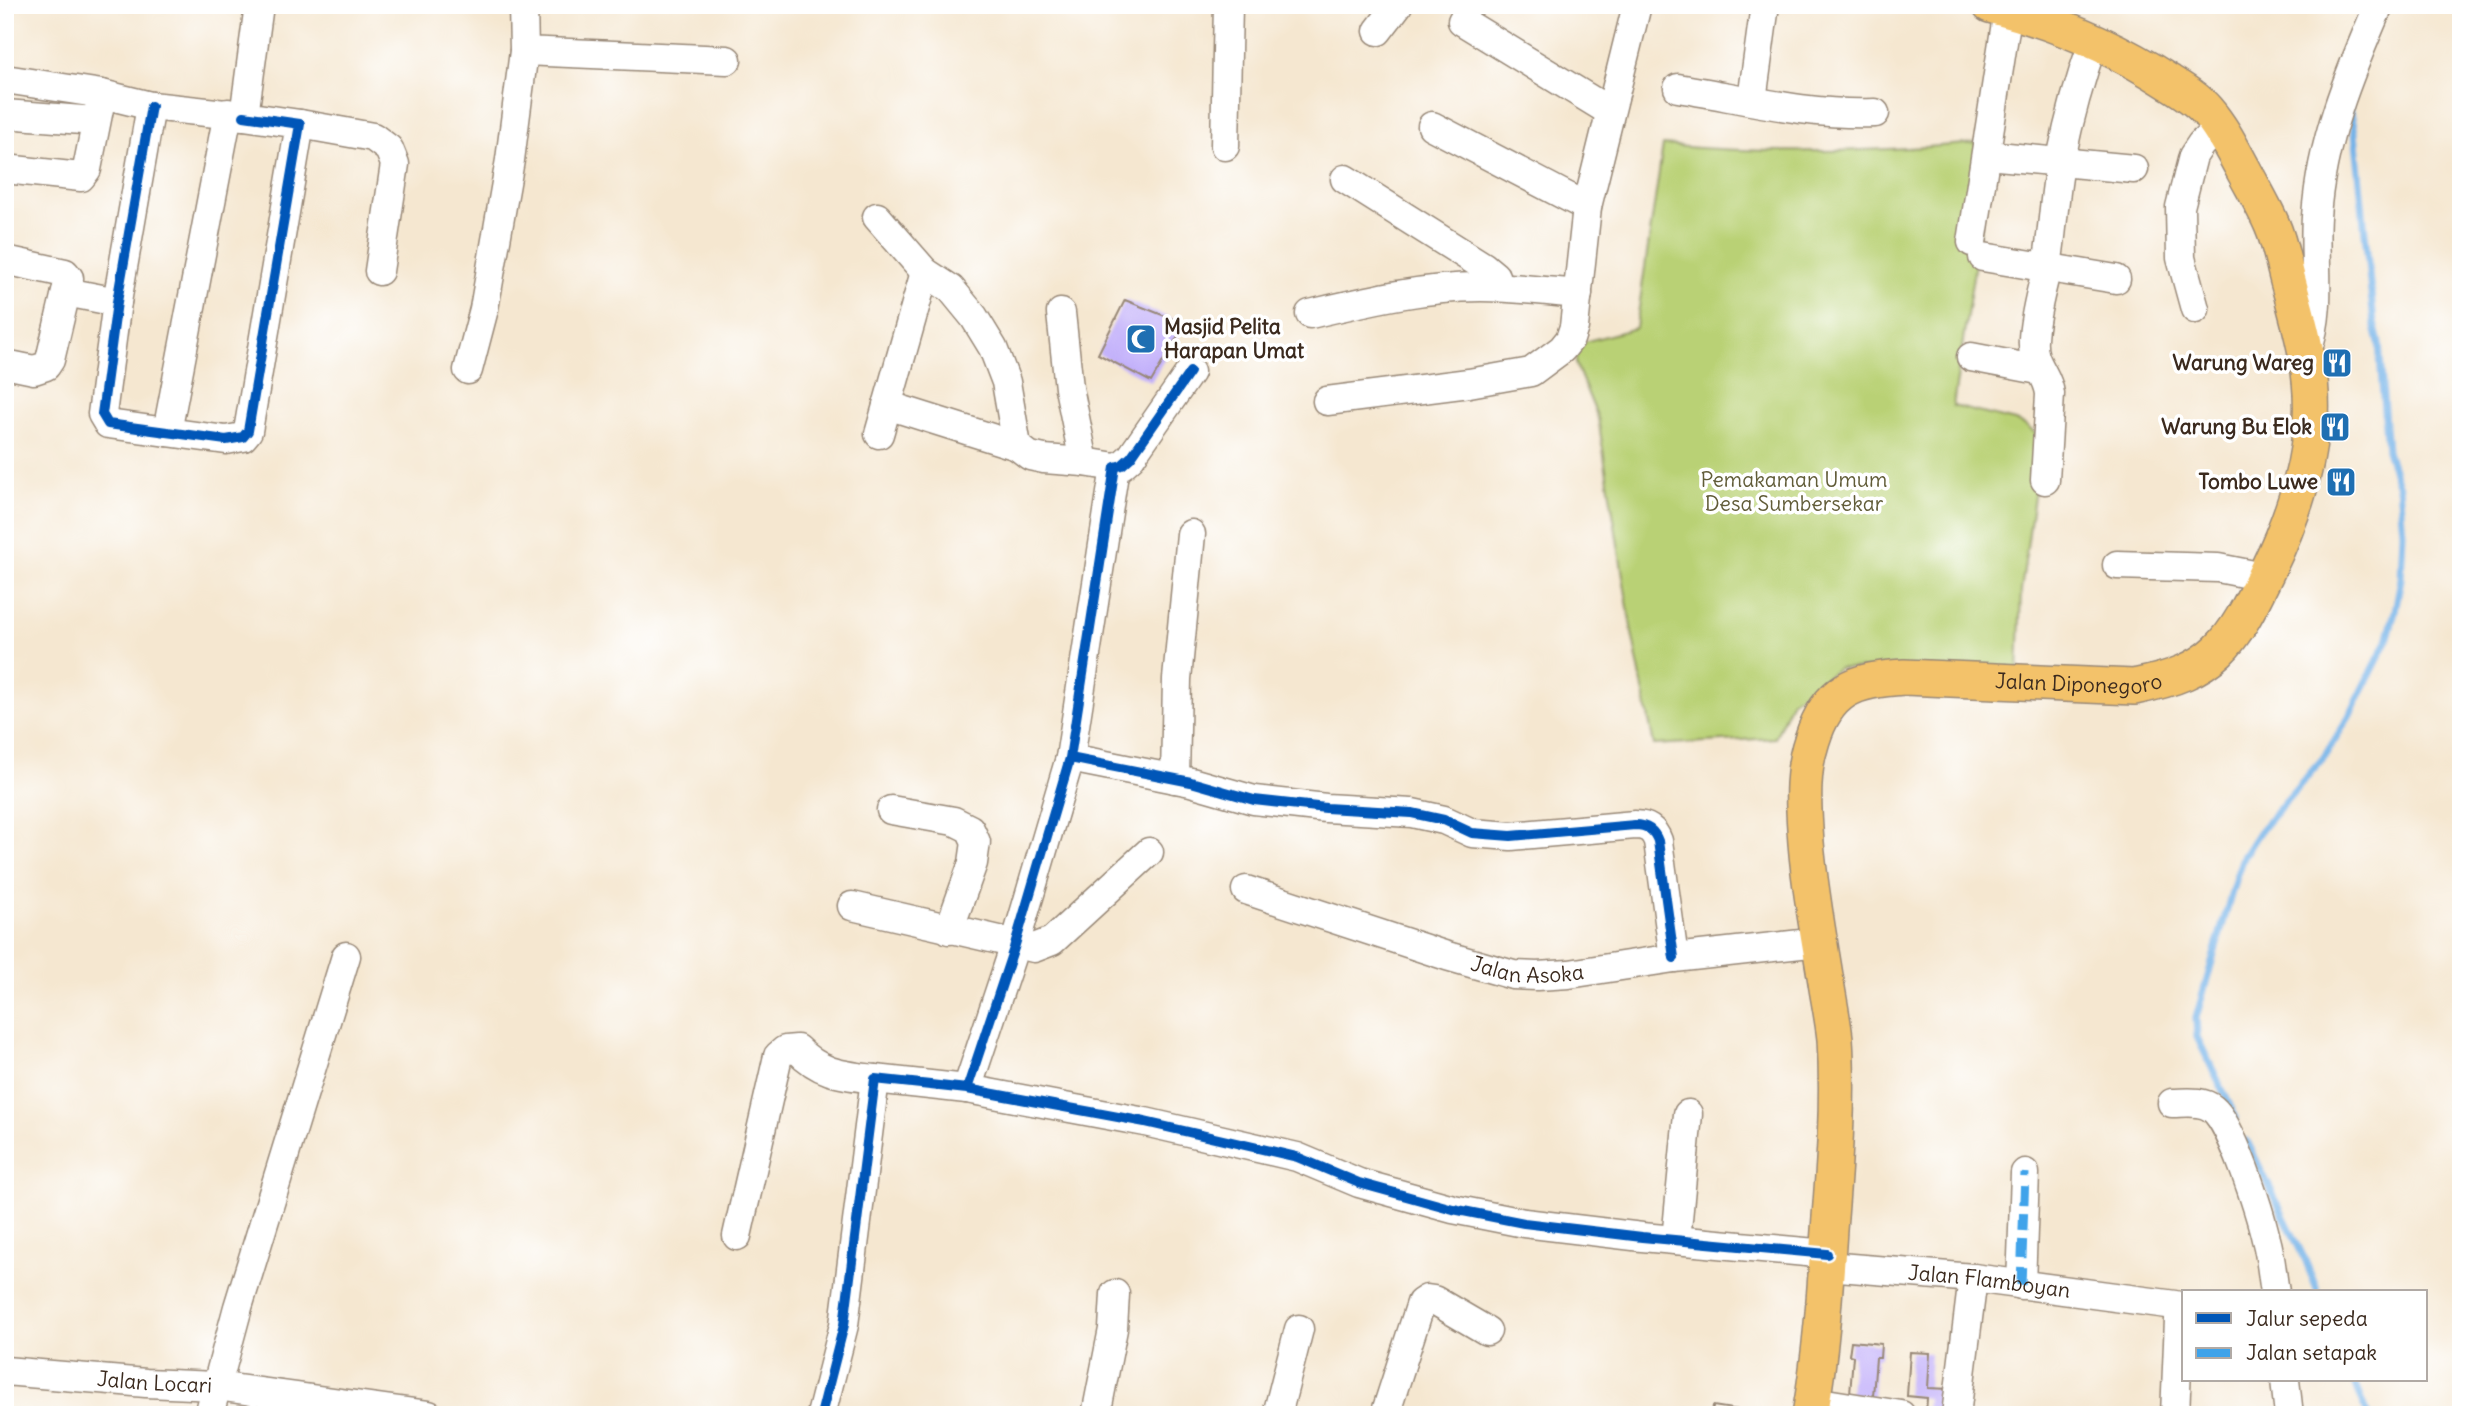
<svg xmlns="http://www.w3.org/2000/svg" width="2466" height="1420" font-family="Delius,sans-serif">
<style>
.green{fill:#b9d175;stroke:#7a7e4a;stroke-width:2}
.lines{fill:none;stroke-linecap:round;stroke-linejoin:round}
.stream{stroke:#75b3e8;stroke-width:7}
.building{fill:#c2b0fa}
.minor-casing{stroke:#988877;stroke-width:31}
.major-casing{stroke:#988877;stroke-width:38}
.minor{stroke:#fff;stroke-width:28}
.major{stroke:#f3c26a;stroke-width:35}
.quiet{stroke:#3fa3ea;stroke-width:9;stroke-dasharray:18 9;stroke-linecap:butt}
.cycleway-casing{stroke:#fff;stroke-width:15}
.cycleway{stroke:#0057b8;stroke-width:10}
.labels{text-anchor:middle;stroke-width:7;stroke-linejoin:round;paint-order:stroke}
.poi-label{font-size:21px;font-weight:bold;fill:#3b2a1e;stroke:#fff;text-anchor:end}
.park-label{font-size:21px;fill:#615c38;stroke:#fff}
.street-label{font-size:21px;fill:#3b2a1e;stroke:#fff}
</style>
<rect width="100%" height="100%" fill="#fff"/>
<filter id="ink" filterUnits="userSpaceOnUse"><feTurbulence type="fractalNoise" baseFrequency=".0143" numOctaves="2"/><feDisplacementMap in="SourceGraphic" scale="14" xChannelSelector="R" yChannelSelector="G"/><feConvolveMatrix kernelMatrix="1 2 1 2 8 2 1 2 1" color-interpolation-filters="sRGB"/></filter>
<filter id="wash" filterUnits="userSpaceOnUse"><feTurbulence type="fractalNoise" baseFrequency=".00686" numOctaves="4" result="noise"/><feDisplacementMap in="SourceGraphic" scale="28" xChannelSelector="R" yChannelSelector="G"/><feGaussianBlur stdDeviation="1.57" result="paint"/><feColorMatrix in="noise" values="0 0 0 0 0 0 0 0 0 0 0 0 0 0 0 0 0 1.4 0 .05"/><feComposite in="paint" operator="in"/></filter>
<g filter="url(#wash)">
<rect width="100%" height="100%" fill="#f5e7d0"/>
<!-- green -->
<path class="green" d="M2001,94L1953,406L2015,421L2025,425L2036,434L2035,489L2021,591L2018,672L1839,668L1792,700L1775,738L1654,745L1632,633L1598,418L1576,365V344L1636,328L1663,145C1767,155 1874,152 1979,143Z"/>
<g class="lines">
<!-- stream -->
<path class="stream" d="M2236,1118L2197,1037L2196,1018L2237,874L2243,857L2259,832L2324,757L2349,717L2387,641L2395,611L2401,579L2403,532L2399,487L2387,451L2379,343L2374,323L2355,132L2350,108
M2247,1141L2305,1260L2318,1292
M2354,1380L2368,1415"/>
</g>
<g id="blocks">
<!-- building -->
<path class="building" d="M1125,300L1185,324L1151,382L1098,354Z
M1851,1341L1881,1344L1880,1358H1876L1873,1396L1850,1394L1853,1356L1849,1355Z
M1910,1352L1930,1353L1928,1388L1949,1389L1947,1415L1926,1414L1927,1398L1907,1396Z
M1713,1406L1758,1413V1415H1711Z"/>
</g>
</g>
<g filter="url(#ink)">
<use href="#blocks" fill-opacity="0" stroke="#988877" stroke-width="2"/>
<g class="lines">
<!-- minor casing -->
<g class="minor-casing">
<g id="minor">
<path d="M523,5L524,51L727,60"/>
<path d="M1462,21L1609,111"/>
<path d="M1378,31L1398,5"/>
<path d="M5,79L102,94"/>
<path d="M1678,88C1741,98 1811,116 1875,113"/>
<path d="M1752,100L1765,5"/>
<path d="M151,106L117,302L102,414L108,424L226,440L243,437L248,431L300,124L244,116"/>
<path d="M5,114L95,121"/>
<path d="M300,124L373,137L389,149L395,164L379,271"/>
<path d="M1432,126L1587,207"/>
<path d="M1225,146L1228,5"/>
<path d="M1998,156L2134,169"/>
<path d="M5,169L81,177L87,169L102,94L151,106L244,116L259,5"/>
<path d="M1345,179L1483,266L1495,276L1498,287"/>
<path d="M877,217L925,272L951,289L974,317L993,348L1006,382L1017,446"/>
<path d="M1972,242L2008,10"/>
<path d="M1983,257L2116,279"/>
<path d="M5,260L65,273L69,278L66,292L117,302"/>
<path d="M2195,309L2181,258L2180,207L2193,156L2201,144L2219,127"/>
<path d="M1061,313L1069,388L1084,462"/>
<path d="M1310,314C1366,301 1423,287 1481,287C1513,287 1546,291 1578,294"/>
<path d="M2307,351C2323,307 2313,262 2316,217C2321,141 2349,74 2379,5"/>
<path d="M1971,357L2039,370"/>
<path d="M5,364L34,370L46,366L50,360L66,292"/>
<path d="M468,370L484,309L510,160L524,51"/>
<path d="M1327,401L1469,383L1531,372L1562,349L1570,339L1574,327L1587,207L1637,5"/>
<path d="M887,405L1017,446L1030,456L1044,459L1084,462L1115,467"/>
<path d="M167,432L228,113"/>
<path d="M879,434L925,272"/>
<path d="M2045,480L2050,394C2048,373 2031,365 2033,339C2034,315 2042,290 2047,266C2053,230 2054,194 2061,159C2069,119 2080,79 2094,40"/>
<path d="M2117,565L2218,568L2264,577"/>
<path d="M1070,758L1191,782L1254,800L1326,808L1412,813L1444,820L1472,833L1511,836L1635,825C1647,825 1654,830 1658,841L1674,958"/>
<path d="M1175,779L1177,679L1191,534"/>
<path d="M891,810L954,821L970,829L976,842L973,863L949,930"/>
<path id="s1" d="M1246,890L1447,956L1513,975L1537,976L1569,974L1674,958L1819,942"/>
<path d="M852,906L1034,948L1052,941L1149,852"/>
<path d="M967,1089L1014,948L1070,758L1115,467L1122,465L1131,457L1190,372"/>
<path d="M2172,1103C2186,1103 2202,1100 2213,1109C2232,1124 2260,1213 2266,1239C2271,1256 2272,1275 2275,1292"/>
<path d="M737,1236L778,1056L785,1050L797,1049C821,1074 842,1075 875,1079"/>
<path d="M1676,1240L1688,1114"/>
<path id="s2" d="M1827,1266L1973,1278L2175,1305L2179,1310V1319L2175,1415"/>
<path d="M2021,1285L2025,1173"/>
<path id="s3" d="M5,1371L146,1383L216,1386L429,1415"/>
<path d="M2285,1380L2289,1415"/>
<path d="M1813,1401L1901,1415"/>
<path d="M209,1415L238,1307L346,956"/>
<path d="M821,1415L844,1325L875,1079L967,1089L1145,1122L1297,1157L1359,1183L1453,1209L1524,1223L1642,1237L1827,1254"/>
<path d="M1096,1415L1113,1329L1115,1294"/>
<path d="M1277,1415L1299,1329"/>
<path d="M1385,1415L1421,1303L1427,1299L1434,1300L1487,1331"/>
<path d="M1956,1415L1973,1278"/>
</g>
</g>
<!-- major casing -->
<g class="major-casing">
<g id="major">
<path id="s4" d="M1810,1415C1821,1354 1825,1291 1829,1230C1834,1167 1839,1103 1835,1039C1833,1020 1829,1001 1826,982C1818,931 1808,880 1805,829C1803,799 1802,769 1812,740C1828,689 1854,680 1904,677L2134,687C2216,671 2232,644 2266,573C2287,530 2306,480 2310,432C2316,379 2302,332 2288,281C2283,263 2280,243 2272,225C2264,206 2253,188 2243,169C2232,149 2222,128 2207,111C2197,99 2182,90 2169,82C2115,47 2053,21 1990,5"/>
</g>
</g>
<!-- minor -->
<use href="#minor" class="minor"/>
<!-- major -->
<use href="#major" class="major"/>
<!-- quiet -->
<path class="quiet" d="M2021,1285L2025,1173"/>
<!-- cycleway casing -->
<g class="cycleway-casing">
<path id="cycleway" d="M151,106L117,302L102,414L108,424L226,440L243,437L248,431L300,124L244,116
M1070,758L1191,782L1254,800L1326,808L1412,813L1444,820L1472,833L1511,836L1635,825C1647,825 1654,830 1658,841L1674,958
M967,1089L1014,948L1070,758L1115,467L1122,465L1131,457L1190,372
M821,1415L844,1325L875,1079L967,1089L1145,1122L1297,1157L1359,1183L1453,1209L1524,1223L1642,1237L1827,1254"/>
</g>
<!-- cycleway -->
<use href="#cycleway" class="cycleway"/>
</g>
</g>
<!-- icons -->
<defs>
<g id="mosque-square" transform="scale(1.575)"><rect x="-9" y="-9" width="18" height="18" rx="4" fill="#1f6fb2" stroke="#fff"/><path d="M3.5-4.9A6 6 0 1 0 3.5 4.9A5 5 0 1 1 3.5-4.9Z" fill="#fff"/></g>
<g id="restaurant-square" transform="scale(1.575)"><rect x="-9" y="-9" width="18" height="18" rx="4" fill="#1f6fb2" stroke="#fff"/><path d="M-5-6h1v4h1v-4h1v4h1v-4h1v5L-1.5 .5V6h-2V.5L-5-1ZM5-6V6H3V1.5H1.5Q1.5-4 5-6Z" fill="#fff"/></g>
</defs>
<g fill-rule="evenodd">
<use href="#mosque-square" x="1141" y="339"/>
<use href="#restaurant-square" x="2337" y="363"/>
<use href="#restaurant-square" x="2335" y="427"/>
<use href="#restaurant-square" x="2341" y="482"/>
</g>
<g class="labels">
<!-- poi labels -->
<g class="poi-label">
<text x="1164" y="334" text-anchor="start">Masjid Pelita<tspan x="1164" dy="24">Harapan Umat</tspan></text>
<text x="2314" y="370">Warung Wareg</text>
<text x="2312" y="434">Warung Bu Elok</text>
<text x="2318" y="489">Tombo Luwe</text>
</g>
<!-- park labels -->
<g class="park-label">
<text x="1794" y="487">Pemakaman Umum<tspan x="1794" dy="24">Desa Sumbersekar</tspan></text>
</g>
<!-- street labels -->
<g class="street-label">
<text dy="7" stroke="none"><textPath href="#s4" startOffset="976">Jalan Diponegoro</textPath></text>
<text dy="7" stroke="none"><textPath href="#s1" startOffset="294">Jalan Asoka</textPath></text>
<text dy="7" stroke="none"><textPath href="#s2" startOffset="163">Jalan Flamboyan</textPath></text>
<text dy="7" stroke="none"><textPath href="#s3" startOffset="150">Jalan Locari</textPath></text>
</g>
</g>
<!-- margin -->
<rect width="2466" height="1420" fill="none" stroke="#fff" stroke-width="28"/>
<!-- legend -->
<rect x="2182" y="1290" width="245" height="91" fill="#ffffff" stroke="#b1aaa5" stroke-width="2"/>
<rect x="2196" y="1313" width="35" height="10" fill="#0057b8" stroke="#b1aaa5" stroke-width="2"/>
<text x="2246" y="1326" font-size="21" fill="#3b2a1e">Jalur sepeda</text>
<rect x="2196" y="1348" width="35" height="10" fill="#3fa3ea" stroke="#b1aaa5" stroke-width="2"/>
<text x="2246" y="1360" font-size="21" fill="#3b2a1e">Jalan setapak</text>
</svg>
